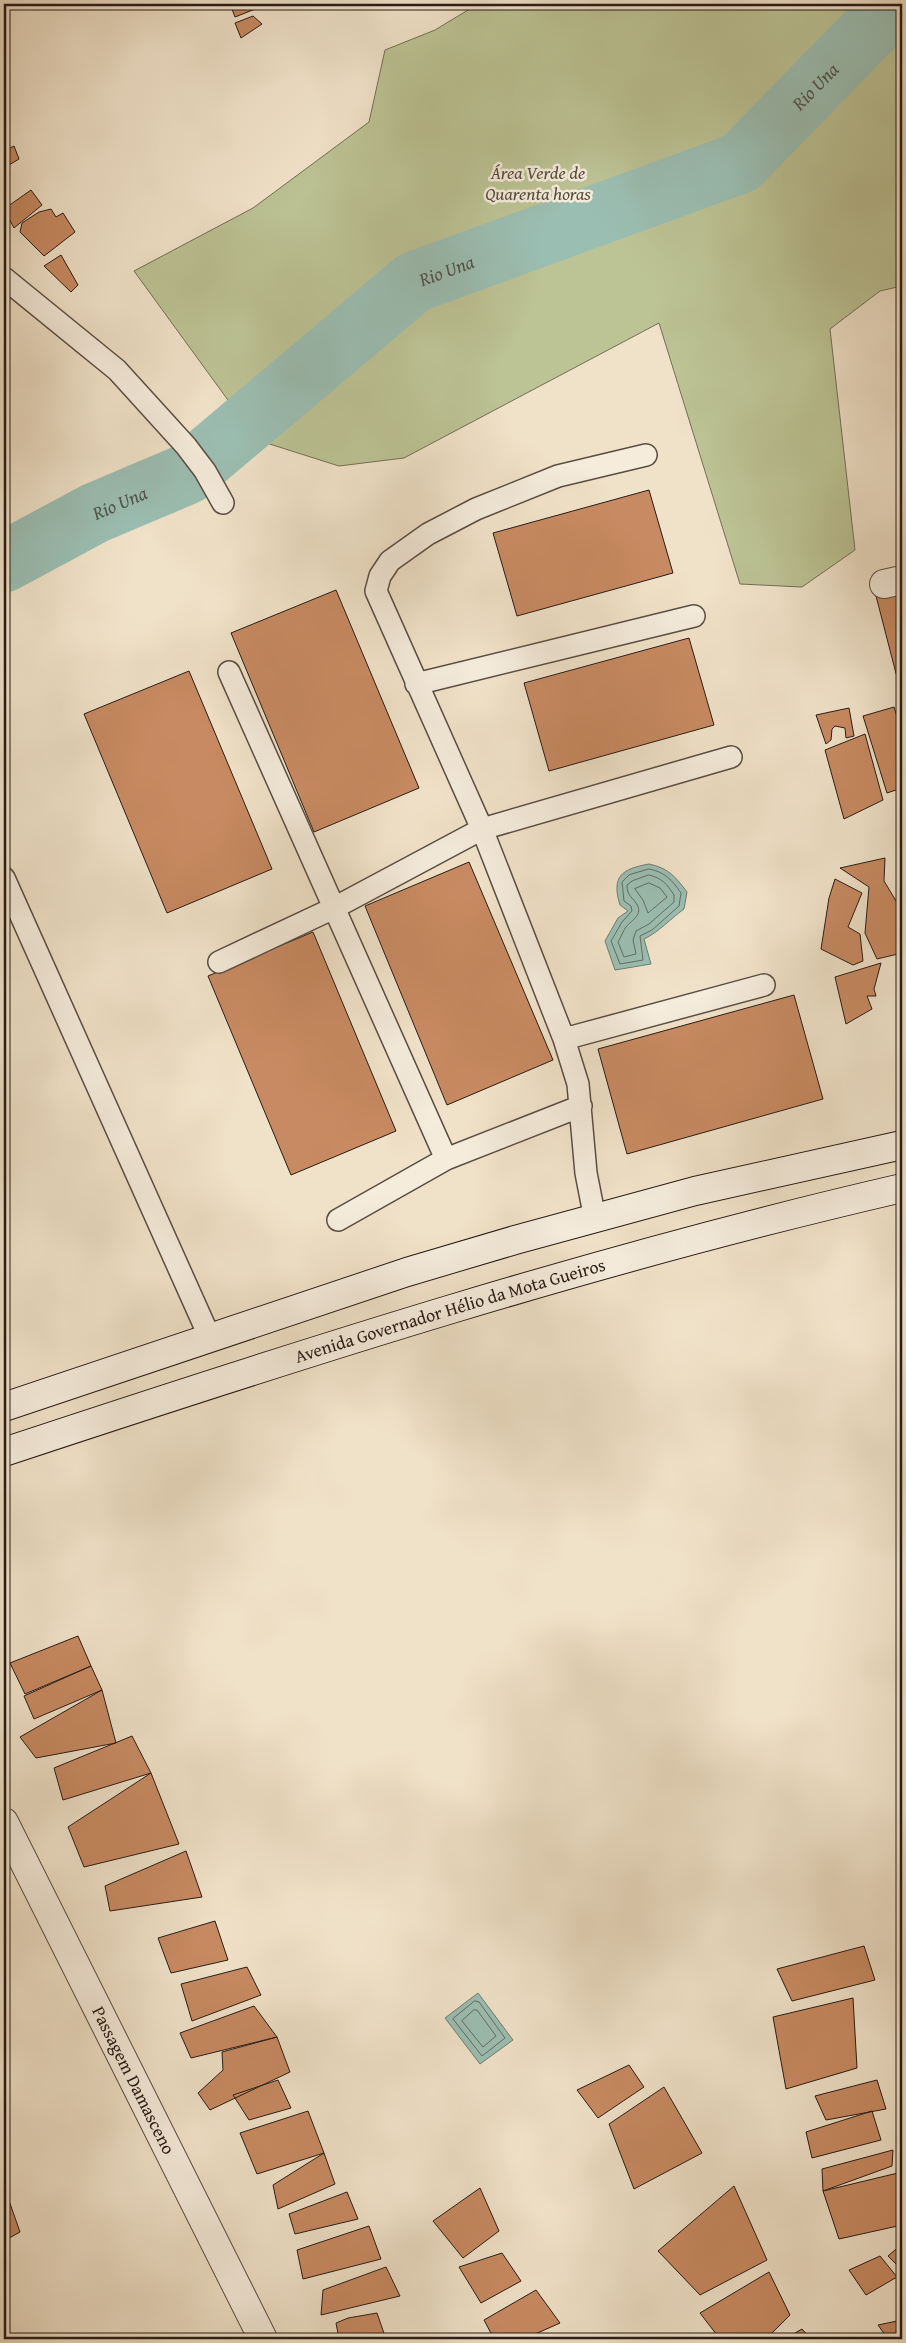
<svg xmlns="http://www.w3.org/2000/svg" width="906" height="2343" font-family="'Gentium Book Plus',serif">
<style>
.green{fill:#bcc395;stroke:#726f56}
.water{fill:#9bbeb2;stroke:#6d7d74}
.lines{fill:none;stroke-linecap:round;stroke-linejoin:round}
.shore{stroke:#616c64;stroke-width:1}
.river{stroke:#9bbeb2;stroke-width:61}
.building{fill:#c88a62;stroke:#271b16}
.service-casing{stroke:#594d43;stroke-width:24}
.minor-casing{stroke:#594d43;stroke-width:30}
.secondary-casing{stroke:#271b16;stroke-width:30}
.service{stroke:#f5ecdc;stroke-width:21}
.minor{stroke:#f5ecdc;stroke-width:28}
.secondary{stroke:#f5ecdc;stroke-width:28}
.labels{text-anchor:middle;stroke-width:5;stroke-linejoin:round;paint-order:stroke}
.park-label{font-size:18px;font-style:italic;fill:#544d3c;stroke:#f5ecdc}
.street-label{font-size:18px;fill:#271b16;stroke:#f5ecdc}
.water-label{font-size:19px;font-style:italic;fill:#50544d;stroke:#f5ecdc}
</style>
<rect width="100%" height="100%" fill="#f0e2c9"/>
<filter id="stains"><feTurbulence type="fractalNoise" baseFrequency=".004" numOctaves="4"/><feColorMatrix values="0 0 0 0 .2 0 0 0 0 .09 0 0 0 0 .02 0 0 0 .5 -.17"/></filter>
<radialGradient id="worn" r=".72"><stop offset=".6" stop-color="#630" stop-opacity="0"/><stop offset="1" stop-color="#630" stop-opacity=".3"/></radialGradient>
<!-- green -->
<path class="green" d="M478,4H902V286L880,291L830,329L855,550L802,587L740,584L659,323L404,458L339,466L257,440L134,271L253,208L369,122L385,50L435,30Z"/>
<!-- water -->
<path class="water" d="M649,864C668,868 675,876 687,892L684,909C670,919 659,932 644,939L651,964L615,970L605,941L618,918L628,911L620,905C611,876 622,869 649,864Z
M478,1993L513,2040L480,2064L445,2018Z"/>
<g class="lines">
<!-- shore -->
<path class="shore" d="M649,869C665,872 672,880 681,893L679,906L652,930L640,936L643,960L620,964L611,941L622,922L632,911L631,906L624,901L622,882L629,875Z
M649,875C662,878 667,884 674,895V902L649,924L636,931L633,940L636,954L624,957L618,942C621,937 623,931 626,927C632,920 644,914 636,903C631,896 627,895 627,885L632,881Z
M649,883L660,888L667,897L648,913L643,900L635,889Z
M475,2001L479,2002L505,2038L482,2056L453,2019Z
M474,2010H477L496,2036L483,2047L462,2021Z"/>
<!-- river -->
<path class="river" id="s1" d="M4,562L95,513L187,474L414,282L740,163L895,4"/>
</g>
<!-- building -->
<path class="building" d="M230,4H268L235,17Z
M253,16L262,24L241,38L235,23Z
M14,146L19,159L4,168V151Z
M31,190L42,205L14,228L4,209Z
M51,209L56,217L63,213L75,232L44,256L20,232L22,223L39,212Z
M61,255L78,285L71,292L44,266Z
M649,490L673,573L517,616L493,533Z
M902,589V611L898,613L902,628V685H899L876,596Z
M336,590L419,788L314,832L231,633Z
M689,638L714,725L549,771L524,683Z
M189,671L272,869L167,913L84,714Z
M894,707L902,733V788L887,793L863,716Z
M849,708L854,736L846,738L845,728L835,726L832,729L831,740L826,744L816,715Z
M865,734L883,800L844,819L825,750Z
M902,856V876L897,858Z
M885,858L884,881L902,911V953L877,959L865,933L869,887L840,868Z
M469,862L553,1060L447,1105L365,906Z
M835,879L862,893L848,927L860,934L863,961L853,965L821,949L829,898Z
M313,932L396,1131L291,1175L208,976Z
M881,963L874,989L876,996H867L872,1009L846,1024L835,977Z
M794,995L823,1099L627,1154L598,1049Z
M902,1017V1041L897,1018Z
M78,1636L91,1666L25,1694L10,1663Z
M91,1666L102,1690L34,1719L24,1696Z
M102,1690L116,1743L36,1758L20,1737Z
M132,1736L151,1773L63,1800L54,1768Z
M151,1773L179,1844L84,1867L68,1827Z
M186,1851L202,1897L110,1911L105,1886Z
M215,1921L228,1960L171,1973L158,1938Z
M864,1946L875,1980L792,2001L777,1969Z
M247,1967L261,1995L192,2021L181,1984Z
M853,1998L857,2068L786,2089L773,2017Z
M254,2006L277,2037L191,2058L180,2033Z
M277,2037L290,2072L210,2110L198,2093L223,2070L222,2052Z
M629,2065L644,2087L598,2118L577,2090Z
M278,2080L291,2108L249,2120L233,2095Z
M877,2080L886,2109L826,2120L815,2096Z
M664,2087L702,2153L634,2189L609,2124Z
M308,2111L324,2153L257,2174L240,2133Z
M872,2111L881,2140L812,2158L806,2132Z
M893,2150L892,2166L823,2191L822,2169Z
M324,2153L335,2184L278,2209L273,2185Z
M902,2172V2225L839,2239L823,2191Z
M734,2186L767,2260L700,2295L658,2251Z
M480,2188L499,2231L463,2258L433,2221Z
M347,2192L358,2219L295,2234L289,2214Z
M7,2195L20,2232L4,2241V2198Z
M369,2226L381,2259L303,2279L297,2250Z
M902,2244V2265L899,2267L888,2256Z
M502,2253L521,2281L481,2303L459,2267Z
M880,2256L897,2277L866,2295L849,2270Z
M4,2265L8,2282L4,2284Z
M386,2267L400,2296L321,2315L323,2290Z
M769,2272L790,2315L766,2339H720L700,2313Z
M536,2290L560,2323L524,2339H494L484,2320Z
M377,2313L386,2339H339L336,2323L348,2318Z
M902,2320V2339H888L878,2325Z
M802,2329L811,2339H785Z"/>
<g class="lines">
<!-- service casing -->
<g class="service-casing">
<path id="service" d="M4,278L117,370L186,446L205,471L223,503
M229,672L446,1159
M416,684L694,616
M4,878L210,1338
M219,962L334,908L482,829L731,757
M564,1039L764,985
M595,1219L586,1173L578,1084L564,1039L482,829L376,591L380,576L390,561L428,534L476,509L558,476L646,455
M338,1220L446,1159L581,1106"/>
</g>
<!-- minor casing -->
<g class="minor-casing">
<g id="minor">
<path d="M884,584L902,580"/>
<path id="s2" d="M4,1822L263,2339"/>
</g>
</g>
<!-- secondary casing -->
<g class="secondary-casing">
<g id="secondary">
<path d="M4,1407L407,1272L515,1240L695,1191L902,1145"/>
<path id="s3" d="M4,1452C300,1354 598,1258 902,1188"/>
</g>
</g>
<!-- service -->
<use href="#service" class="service"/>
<!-- minor -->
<use href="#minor" class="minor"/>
<!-- secondary -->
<use href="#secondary" class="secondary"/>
</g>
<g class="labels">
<!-- park labels -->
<g class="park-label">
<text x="538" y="179">Área Verde de<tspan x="538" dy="21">Quarenta horas</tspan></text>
</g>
<!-- street labels -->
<g class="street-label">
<text dy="6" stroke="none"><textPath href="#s3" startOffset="468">Avenida Governador Hélio da Mota Gueiros</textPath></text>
<text dy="6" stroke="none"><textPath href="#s2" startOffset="289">Passagem Damasceno</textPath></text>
</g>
<!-- water labels -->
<g class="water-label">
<text dy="7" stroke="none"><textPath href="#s1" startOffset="955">Rio Una</textPath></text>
<text dy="7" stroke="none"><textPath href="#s1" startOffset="535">Rio Una</textPath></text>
<text dy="7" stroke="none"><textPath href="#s1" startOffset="130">Rio Una</textPath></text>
</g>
</g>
<!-- margin -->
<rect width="906" height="2343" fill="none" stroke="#f0e2c9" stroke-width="20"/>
<rect x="5" y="5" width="896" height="2333" fill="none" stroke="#271b16" stroke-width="2.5"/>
<rect x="10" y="10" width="886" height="2323" fill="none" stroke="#271b16"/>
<rect width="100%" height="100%" filter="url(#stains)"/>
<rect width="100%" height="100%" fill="url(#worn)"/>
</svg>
